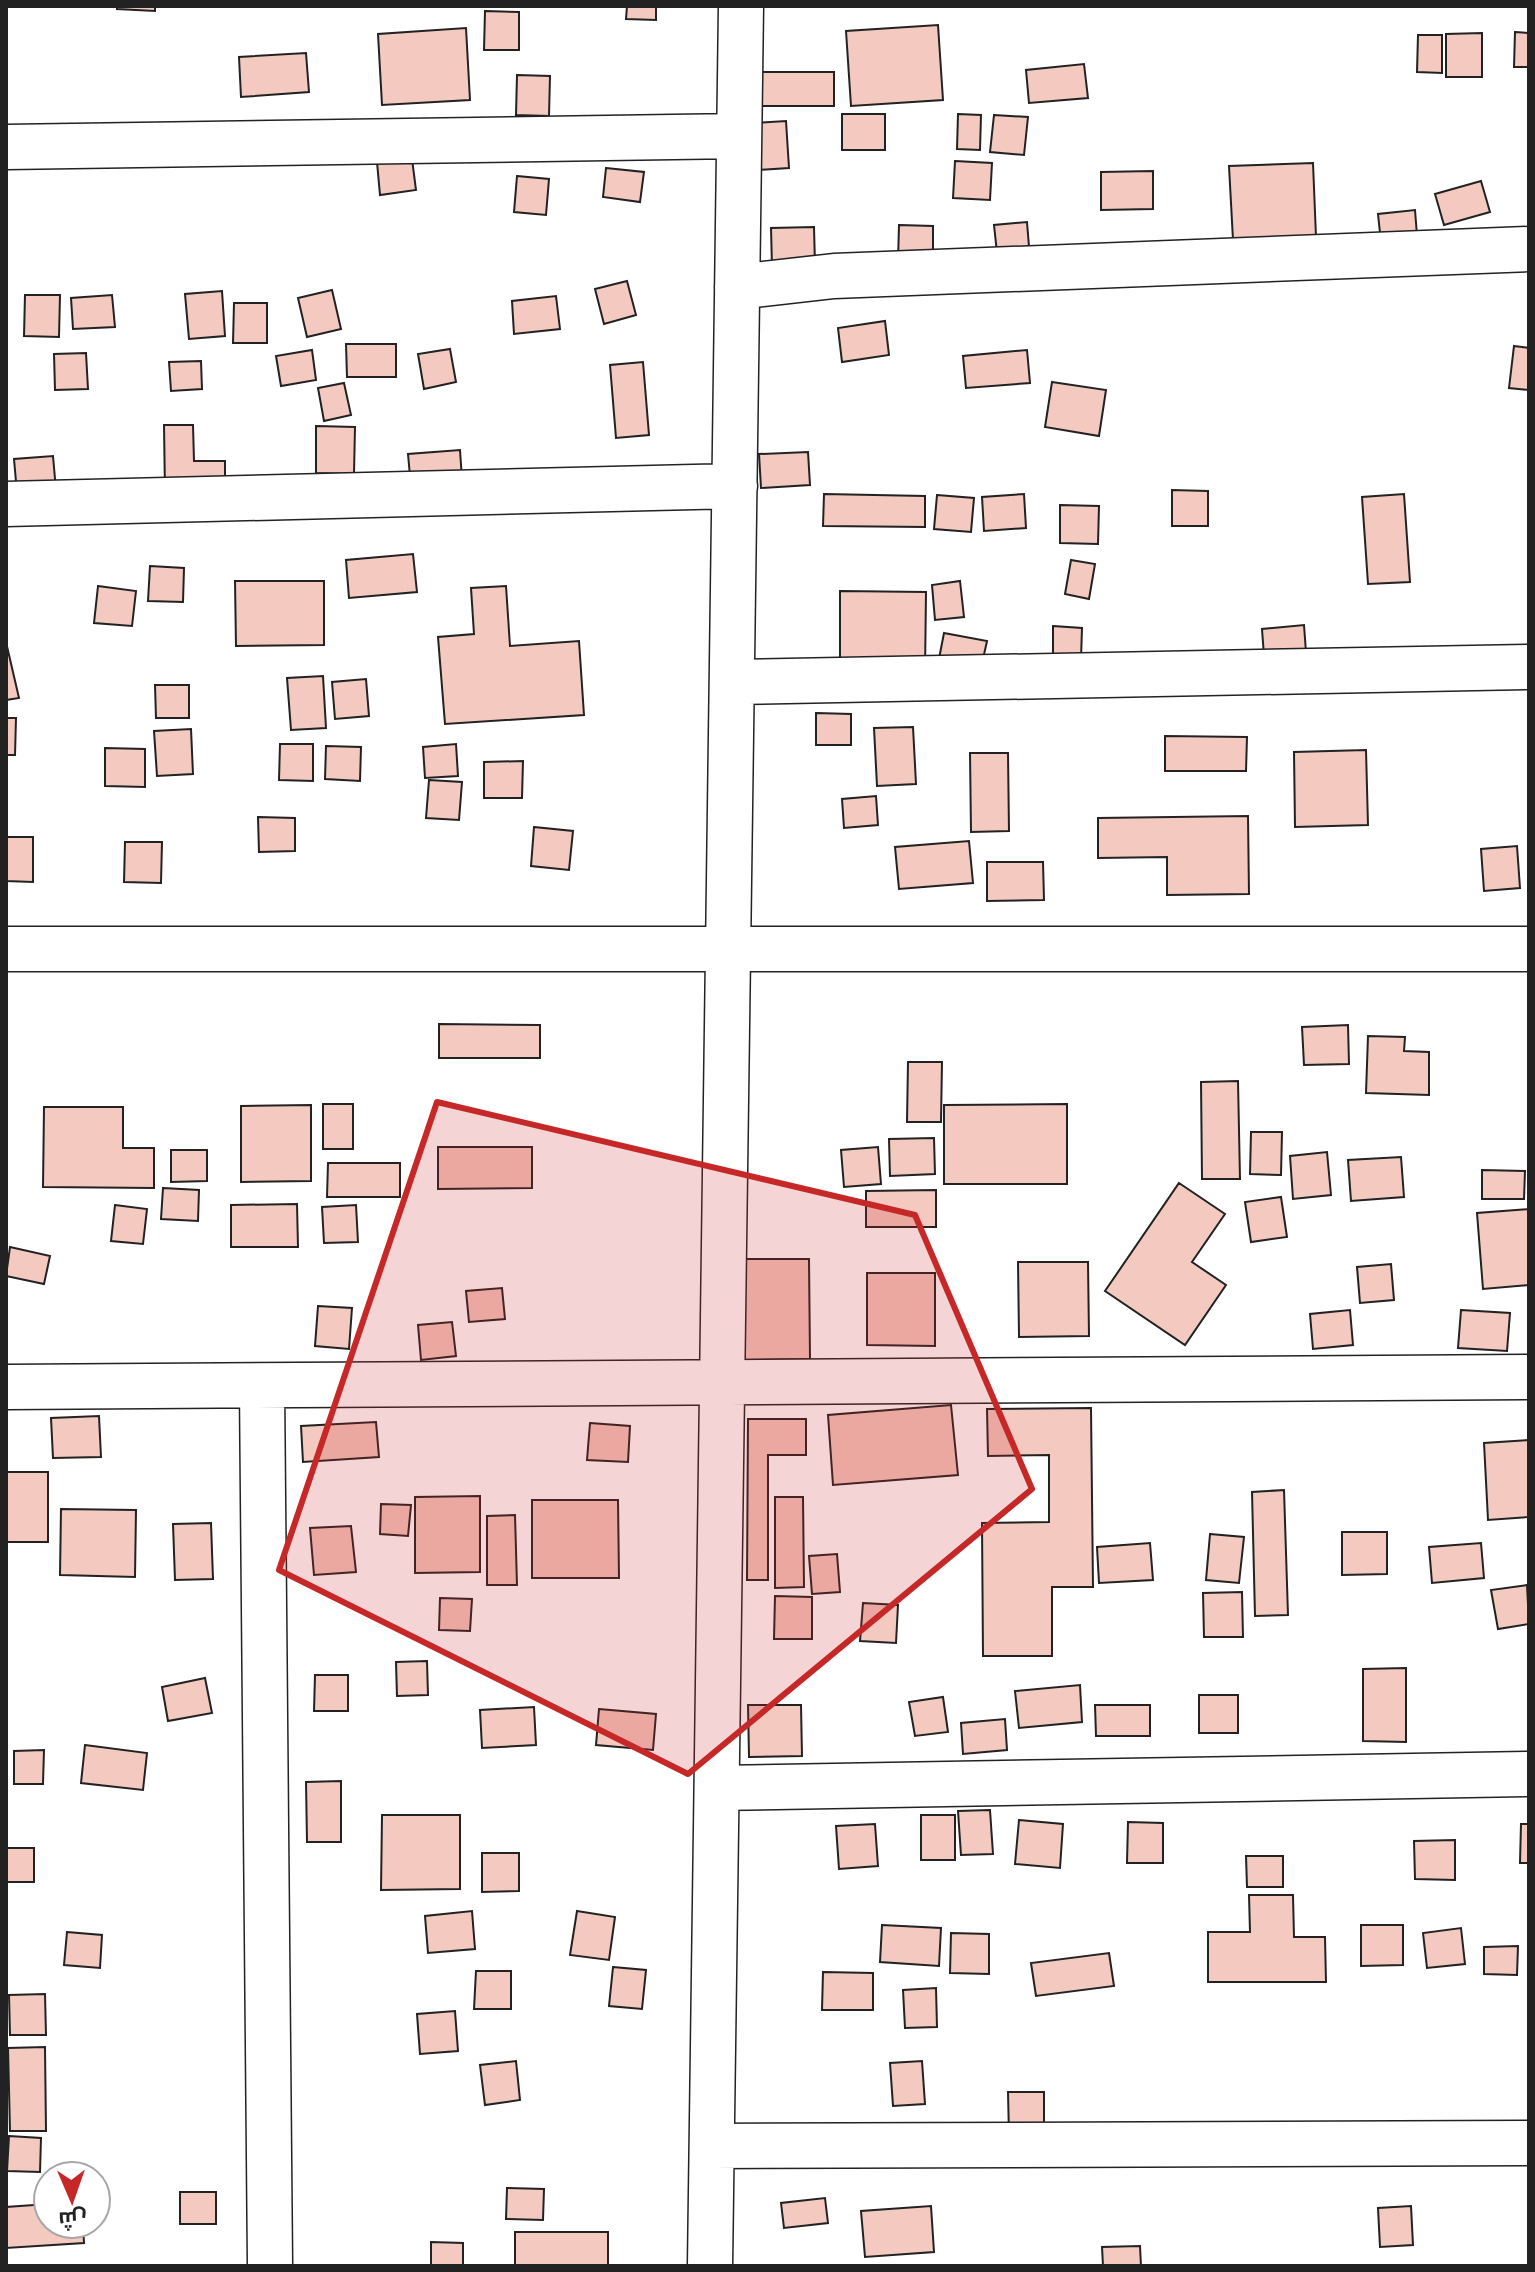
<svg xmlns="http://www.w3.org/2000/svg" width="1535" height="2272" font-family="Literata,Cairo,serif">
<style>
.building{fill:#f3c9c0;stroke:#222;stroke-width:2}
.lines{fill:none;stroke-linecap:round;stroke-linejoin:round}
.street-casing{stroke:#222;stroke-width:47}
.street{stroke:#fff;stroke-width:44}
.marked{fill:#c62828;fill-opacity:0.2;stroke:#c62828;stroke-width:6;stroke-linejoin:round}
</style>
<rect width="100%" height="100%" fill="#fff"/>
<!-- building -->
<path class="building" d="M117,6H155V11L117,9Z
M627,6H656V20L626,19Z
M485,11L519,12V50H484Z
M938,25L943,100L851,106L846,31Z
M466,28L470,100L382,105L378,34Z
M1515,32L1529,33V67H1514Z
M1482,33V77H1446V34Z
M1418,35H1442V73L1417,72Z
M306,53L309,92L241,97L239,57Z
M1084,64L1088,98L1029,103L1026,70Z
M756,72H834V106H756Z
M517,75L550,76L549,116L516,115Z
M842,114H885V150H842Z
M958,114L981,115L980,150L957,149Z
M994,115L1028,117L1024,155L990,152Z
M786,121L789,168L758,170L754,123Z
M412,159L416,190L380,195L377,162Z
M955,161L992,163L990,200L953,198Z
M1313,163L1316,237L1233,240L1229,166Z
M606,168L644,172L640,202L603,197Z
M1153,171V209L1101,210V172Z
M517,176L549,179L546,215L514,212Z
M1481,181L1490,212L1444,225L1435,194Z
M1415,210L1418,248L1382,252L1378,214Z
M1027,222L1030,259L998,262L994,225Z
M899,225L933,226V262H898Z
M814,227L815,265L772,267L771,228Z
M627,281L636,315L604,324L595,289Z
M332,290L341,329L307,337L298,298Z
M222,291L225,336L189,339L185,294Z
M25,295H60L59,337L24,336Z
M112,295L115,327L73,329L71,298Z
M556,296L560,329L514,334L512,301Z
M234,303H267V343H233Z
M885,321L889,355L842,362L838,328Z
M346,344H396V377H347Z
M1514,346L1529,348V390L1509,388Z
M450,349L456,382L424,389L418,354Z
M312,350L316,380L281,386L276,356Z
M1027,350L1030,383L966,388L963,356Z
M86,353L88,389L55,390L54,354Z
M201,361L202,389L171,391L169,362Z
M643,362L649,435L616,438L610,365Z
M1052,382L1106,390L1099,436L1045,427Z
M344,383L351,415L324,421L318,388Z
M164,425H193L194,461H225V492L165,493Z
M316,426L355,427L354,474L316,473Z
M460,450L463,494L412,498L408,454Z
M808,452L810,485L761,488L759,454Z
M53,456L56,490L17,493L14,459Z
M1172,490L1208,491V526H1172Z
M824,494L925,496V527L823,526Z
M1024,494L1026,528L984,531L982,497Z
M1404,494L1410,582L1368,584L1362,497Z
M937,495L974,498L971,532L934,529Z
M1060,505L1099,506L1098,544L1060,543Z
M413,554L417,592L349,598L346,560Z
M1071,560L1095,564L1089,599L1065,594Z
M150,566L184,568L183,602L148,601Z
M235,581H324V645L236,646Z
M960,581L964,617L935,620L932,585Z
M98,586L136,591L132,626L94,623Z
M506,586L510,646L579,641L584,715L445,724L438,637L474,634L471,588Z
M840,591L926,592L925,673H840Z
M1304,625L1307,666L1265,670L1262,629Z
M1053,626L1082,628L1081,659L1053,657Z
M944,633L987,641L979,677L937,669Z
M6,642L19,698L6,700Z
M323,676L326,728L291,730L287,678Z
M366,679L369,716L335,719L332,682Z
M155,685H189V718H156Z
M816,713L851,714V745H816Z
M6,718H16L15,755H6Z
M913,727L916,784L877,786L874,728Z
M191,729L193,774L157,776L154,731Z
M1165,736L1247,737L1246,771H1165Z
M280,744H313V781L279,780Z
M456,744L458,776L425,778L423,747Z
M326,746L361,747L360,781L325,779Z
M105,748L145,749V787L105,786Z
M1366,750L1368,825L1295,827L1294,752Z
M970,753H1008L1009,831L971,832Z
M523,761L522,798H484V762Z
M429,780L462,782L459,820L426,818Z
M876,796L878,825L844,828L842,799Z
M1248,816L1249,894L1167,895V857L1098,858V818Z
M258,817L295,818V851L259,852Z
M534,827L573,831L569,870L531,866Z
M6,837H33V882L6,881Z
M969,841L973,883L899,889L895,847Z
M125,842H162L161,883L124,882Z
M1517,846L1520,888L1484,891L1481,849Z
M987,862H1043L1044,900L987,901Z
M439,1024L540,1025V1058H439Z
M1348,1025L1349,1064L1304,1065L1302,1027Z
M1368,1036L1405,1037L1404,1051L1429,1052V1095L1366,1093Z
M908,1062H942L941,1122H907Z
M1238,1081L1240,1179H1202L1201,1082Z
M323,1104H353V1149H323Z
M1067,1104V1184H944V1105Z
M311,1105V1181L241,1182V1106Z
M44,1107H123V1148H154V1188L43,1187Z
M1251,1132H1282L1281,1175L1250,1174Z
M934,1138L935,1174L890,1176L889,1139Z
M438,1147H532V1188L438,1189Z
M878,1147L881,1184L844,1187L841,1150Z
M171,1150H207V1181L171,1182Z
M1327,1152L1331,1195L1293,1199L1290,1156Z
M1401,1157L1404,1197L1351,1201L1348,1160Z
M328,1163H400V1197H327Z
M1482,1170L1525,1171L1524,1199H1482Z
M1179,1183L1225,1214L1192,1262L1226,1285L1185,1345L1105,1291Z
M163,1188L199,1190L198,1221L161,1219Z
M936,1190V1227H866V1191Z
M1281,1197L1287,1237L1251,1242L1245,1202Z
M297,1204L298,1247H231V1205Z
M115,1205L147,1209L143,1244L111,1241Z
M356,1205L358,1242L324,1243L322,1207Z
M1529,1209V1285L1483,1289L1477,1213Z
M10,1247L50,1256L44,1284L6,1276Z
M744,1259H809L810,1359L745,1360Z
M1018,1262H1088L1089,1336L1019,1337Z
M1391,1264L1394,1300L1360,1303L1357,1267Z
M867,1273H935V1346L867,1345Z
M502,1288L505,1319L469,1322L466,1291Z
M318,1306L352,1308L349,1349L315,1346Z
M1350,1310L1353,1345L1313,1349L1310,1314Z
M1461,1310L1510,1313L1507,1351L1458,1348Z
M452,1322L456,1356L421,1360L418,1325Z
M951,1405L958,1475L833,1485L828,1415Z
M1091,1408L1093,1587H1052V1656H983L982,1523L1049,1522V1455L988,1456L987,1409Z
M99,1416L101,1457L53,1458L51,1418Z
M748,1419H806V1455H768V1580H747Z
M376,1422L379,1457L303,1462L301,1426Z
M590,1423L630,1426L628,1462L587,1460Z
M1529,1440V1517L1488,1520L1484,1443Z
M6,1472H48V1542H6Z
M1284,1490L1288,1615L1255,1616L1252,1492Z
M480,1496V1572L415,1573V1497Z
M775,1497H803L804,1587L775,1588Z
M532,1500H618L619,1578H532Z
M381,1504L411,1505L408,1536L380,1534Z
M61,1509L136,1510L135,1577L60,1575Z
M515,1515L517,1585H487V1516Z
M211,1523L213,1579L175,1580L173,1524Z
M351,1526L356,1572L314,1575L310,1528Z
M1342,1532H1387V1574L1342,1575Z
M1210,1534L1244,1537L1239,1583L1206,1580Z
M1150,1543L1153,1580L1099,1583L1097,1547Z
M1481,1543L1484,1578L1432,1583L1429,1547Z
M837,1554L840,1592L812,1594L809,1556Z
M1527,1585L1529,1624L1498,1629L1491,1590Z
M1242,1592L1243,1637H1204L1203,1593Z
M775,1596L812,1597V1639H774Z
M440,1598L472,1599L470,1631L439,1630Z
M863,1603L898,1605L896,1643L860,1641Z
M427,1661L428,1695L397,1696L396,1662Z
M1406,1668V1742L1363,1741V1669Z
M315,1675H348V1711H314Z
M205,1678L212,1713L168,1721L162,1687Z
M1080,1685L1082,1722L1019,1728L1015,1691Z
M1199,1695H1238V1733H1199Z
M943,1697L948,1732L915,1736L909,1702Z
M748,1705H801L802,1756L749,1757Z
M1095,1705H1150V1736H1096Z
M534,1707L536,1745L482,1748L480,1710Z
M599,1709L656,1714L653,1750L596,1745Z
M1005,1719L1007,1750L963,1754L961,1723Z
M85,1745L147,1753L143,1790L81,1783Z
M44,1750L43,1784H14V1751Z
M341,1781V1842H307L306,1782Z
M990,1810L993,1854L961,1855L958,1811Z
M382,1815H460V1889L381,1890Z
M921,1815H955V1860H921Z
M1019,1820L1063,1824L1060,1868L1015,1864Z
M1128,1822L1163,1823V1863H1127Z
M875,1824L878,1866L839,1869L836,1826Z
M1521,1824H1529V1863H1520Z
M1455,1840V1880L1415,1879L1414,1841Z
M6,1848H34V1882H6Z
M482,1853H519V1891L482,1892Z
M1246,1856H1283V1887H1247Z
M1249,1895H1293L1294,1937H1325L1326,1982H1208V1932H1250Z
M472,1911L475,1949L428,1953L425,1916Z
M577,1911L615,1917L609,1960L570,1955Z
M882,1925L941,1928L939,1966L880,1962Z
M1361,1925H1403V1965L1361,1966Z
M1461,1928L1465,1964L1427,1968L1423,1933Z
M67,1932L102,1935L100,1968L64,1965Z
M951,1933L989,1934V1974L950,1973Z
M1518,1946L1517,1975L1484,1974V1947Z
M1109,1953L1114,1986L1036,1996L1031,1963Z
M613,1967L646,1970L642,2009L609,2006Z
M476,1971H511V2009H474Z
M823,1972L873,1973V2010H822Z
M936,1988L937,2027L905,2028L903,1990Z
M45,1994L46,2035H10L9,1995Z
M455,2011L458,2051L420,2054L417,2014Z
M45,2047L46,2131H10L8,2048Z
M516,2061L520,2100L485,2105L480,2065Z
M922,2061L925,2104L893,2106L890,2063Z
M1008,2092H1044V2136H1009Z
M9,2136L41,2138L40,2172L7,2171Z
M507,2188L544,2189L543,2220L506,2219Z
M180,2192H216V2224H180Z
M825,2198L828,2223L784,2228L781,2203Z
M48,2204V2224H83L84,2243L6,2248V2207Z
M931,2206L934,2252L865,2257L861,2211Z
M1411,2206L1413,2245L1380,2247L1378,2208Z
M515,2232H608V2266H515Z
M431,2242L463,2243V2266H431Z
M1140,2246L1141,2266H1103L1102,2247Z"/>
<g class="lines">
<!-- street casing -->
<g class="street-casing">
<path id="street" d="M6,147L739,136
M737,287L834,276L1529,249
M6,504L735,486
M732,682L1529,667
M6,949H1529
M262,1386L270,2266
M6,1387L1529,1377
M717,1788L1529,1774
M712,2146L1529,2143
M710,2266L741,6"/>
</g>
<!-- street -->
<use href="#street" class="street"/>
</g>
<!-- marked area -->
<path class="marked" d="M437,1102L915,1215L1032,1489L688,1774L279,1570Z"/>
<!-- border -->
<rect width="1535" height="2272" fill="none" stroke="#222222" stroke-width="16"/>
<!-- north arrow -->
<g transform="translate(72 2200) rotate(178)"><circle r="38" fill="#ffffff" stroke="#a7a7a7" stroke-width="2"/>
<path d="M0-6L14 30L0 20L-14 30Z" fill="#c62828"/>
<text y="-12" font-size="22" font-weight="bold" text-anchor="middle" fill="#222222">ش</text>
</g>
</svg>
